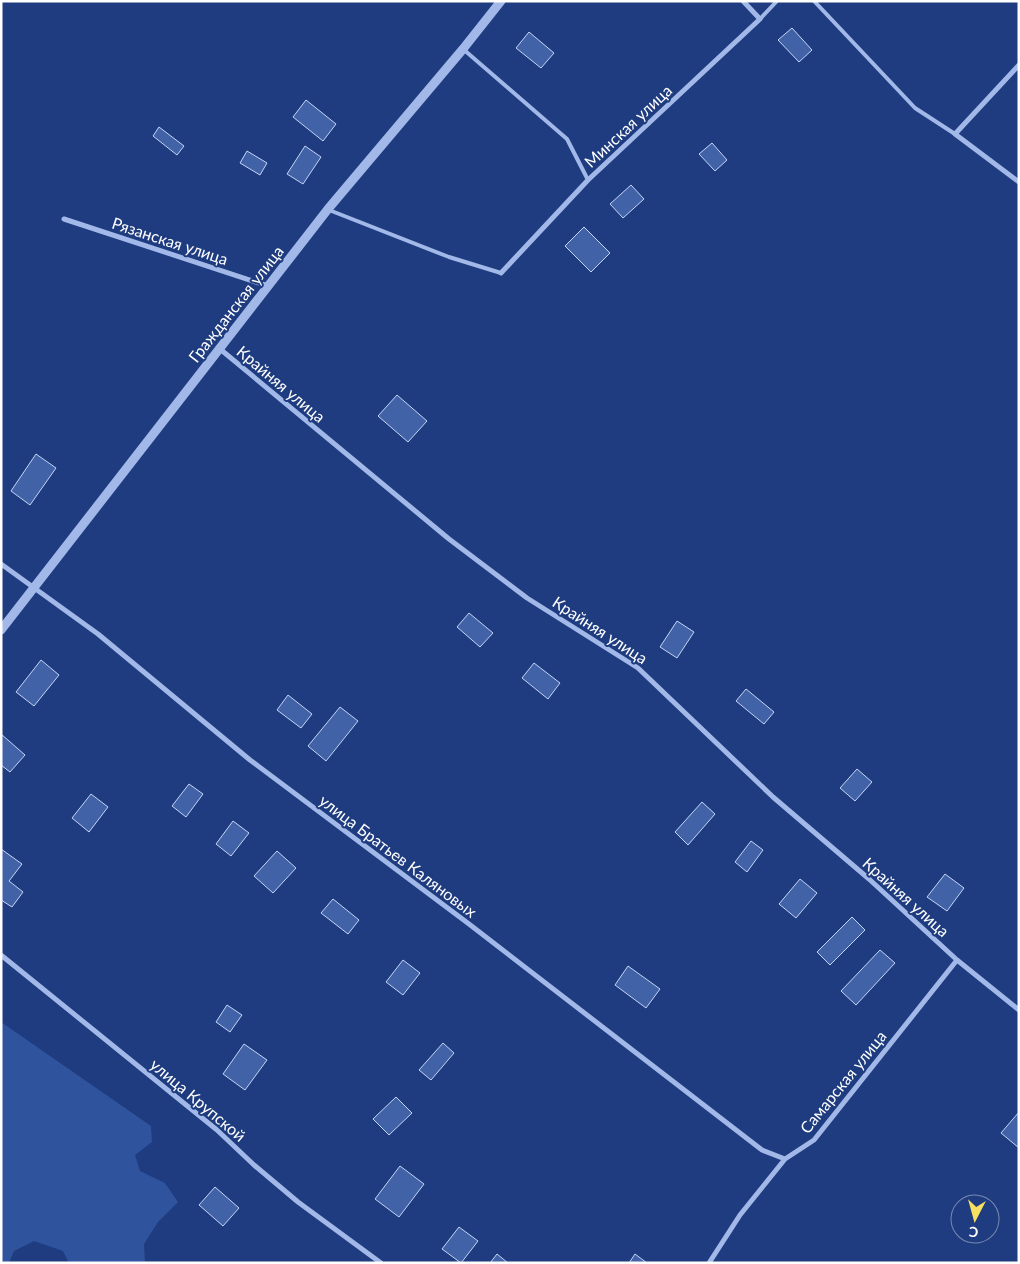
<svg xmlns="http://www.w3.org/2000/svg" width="1020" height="1264" font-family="Lato,sans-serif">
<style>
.green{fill:#30539e}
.building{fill:#4262a7;stroke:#c5d5f6}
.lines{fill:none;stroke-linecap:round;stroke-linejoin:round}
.service{stroke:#a1b8e8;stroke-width:4}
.minor{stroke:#a1b8e8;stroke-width:5}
.tertiary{stroke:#a1b8e8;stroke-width:9}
.labels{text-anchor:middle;stroke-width:4;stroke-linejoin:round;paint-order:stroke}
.street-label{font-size:16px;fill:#fff;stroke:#1e3c7f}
</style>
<rect width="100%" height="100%" fill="#1e3c7f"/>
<!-- green -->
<path class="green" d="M1,1022L151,1126L152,1142L135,1155L140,1171L165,1183L178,1202L158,1222L144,1244L145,1263H69L63,1251L34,1241L14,1251L9,1263H1Z"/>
<!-- building -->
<path class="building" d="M792,28L812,50L799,62L778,40Z
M529,32L554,53L541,68L516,48Z
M306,100L336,124L323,141L293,117Z
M159,127L184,146L177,155L153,136Z
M712,143L727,160L715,171L699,154Z
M305,146L321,157L303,184L287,174Z
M247,151L267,163L260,175L240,163Z
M631,185L644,199L623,218L610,204Z
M584,227L610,253L591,272L565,246Z
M397,395L427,421L408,442L378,416Z
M36,454L56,468L30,505L11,491Z
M469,613L493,633L480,647L457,627Z
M677,621L694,632L677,658L660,647Z
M41,660L59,675L34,706L16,692Z
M534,663L560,683L548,699L522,678Z
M746,689L774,712L764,724L736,701Z
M288,695L312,714L301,728L277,710Z
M340,707L358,721L326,761L308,746Z
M1,734L25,755L10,772L1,765Z
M857,769L872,782L855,801L840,788Z
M189,784L203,794L186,817L172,806Z
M91,794L108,807L89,832L72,818Z
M702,802L715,814L688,845L675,832Z
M233,821L249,833L231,856L216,844Z
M751,841L763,850L747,872L735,862Z
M1,849L22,864L9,881L23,892L12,907L1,900Z
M277,851L296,868L273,893L254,876Z
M945,874L964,888L947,911L927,897Z
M800,879L817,893L796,918L779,904Z
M333,899L359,920L348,934L321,913Z
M852,917L865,930L830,965L817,952Z
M880,950L895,963L856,1005L841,991Z
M403,960L420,973L403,995L386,982Z
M628,966L660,989L646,1008L615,985Z
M227,1005L242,1015L230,1032L216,1022Z
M443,1043L454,1053L431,1080L419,1070Z
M244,1044L267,1060L245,1090L223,1074Z
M396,1097L412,1113L389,1135L373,1119Z
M1019,1112V1148L1001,1133Z
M400,1166L424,1184L399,1217L375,1199Z
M215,1187L239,1208L223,1226L199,1205Z
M459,1227L478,1241L461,1263L442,1249Z
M497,1254L508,1263H490Z
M635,1254L647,1263H629Z"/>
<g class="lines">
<!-- service -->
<path class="service" d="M814,1L915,108L955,134
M760,19L777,1
M463,49L567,139L588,180
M329,210L449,257L501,273"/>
<!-- minor -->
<path class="minor" d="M1019,65L955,134L1019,182
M64,219L268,286
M501,273L588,180L760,19L743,1
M220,349L449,539L527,598L638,668L773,797L869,879L957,960L1019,1010
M1,564L98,634L250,760L469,924L762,1150L785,1159
M1,955L217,1130L254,1165L298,1202L381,1263
M709,1263L740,1215L785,1159L814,1140L957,960"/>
<!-- tertiary -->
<path class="tertiary" d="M1,630L328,209L463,49L501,1"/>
</g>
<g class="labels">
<!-- street labels -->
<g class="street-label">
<text transform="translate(628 126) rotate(-43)" y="6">Минская улица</text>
<text transform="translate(170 241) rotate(18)" y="6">Рязанская улица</text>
<text transform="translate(236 304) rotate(-52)" y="6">Гражданская улица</text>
<text transform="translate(281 384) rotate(40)" y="6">Крайняя улица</text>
<text transform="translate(600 630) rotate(33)" y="6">Крайняя улица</text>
<text transform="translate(398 856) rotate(37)" y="6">улица Братьев Каляновых</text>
<text transform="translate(906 897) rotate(42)" y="6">Крайняя улица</text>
<text transform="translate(843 1082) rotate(-51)" y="6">Самарская улица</text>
<text transform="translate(198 1100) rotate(40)" y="6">улица Крупской</text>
</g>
</g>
<!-- border -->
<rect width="1020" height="1264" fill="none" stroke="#ffffff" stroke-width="5"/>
<!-- north arrow -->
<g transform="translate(975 1219) rotate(186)"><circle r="24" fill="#1e3c7f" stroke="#788ab2"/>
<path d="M0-4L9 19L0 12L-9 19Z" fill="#f8df60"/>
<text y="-8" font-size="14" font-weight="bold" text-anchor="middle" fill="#ffffff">С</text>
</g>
</svg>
